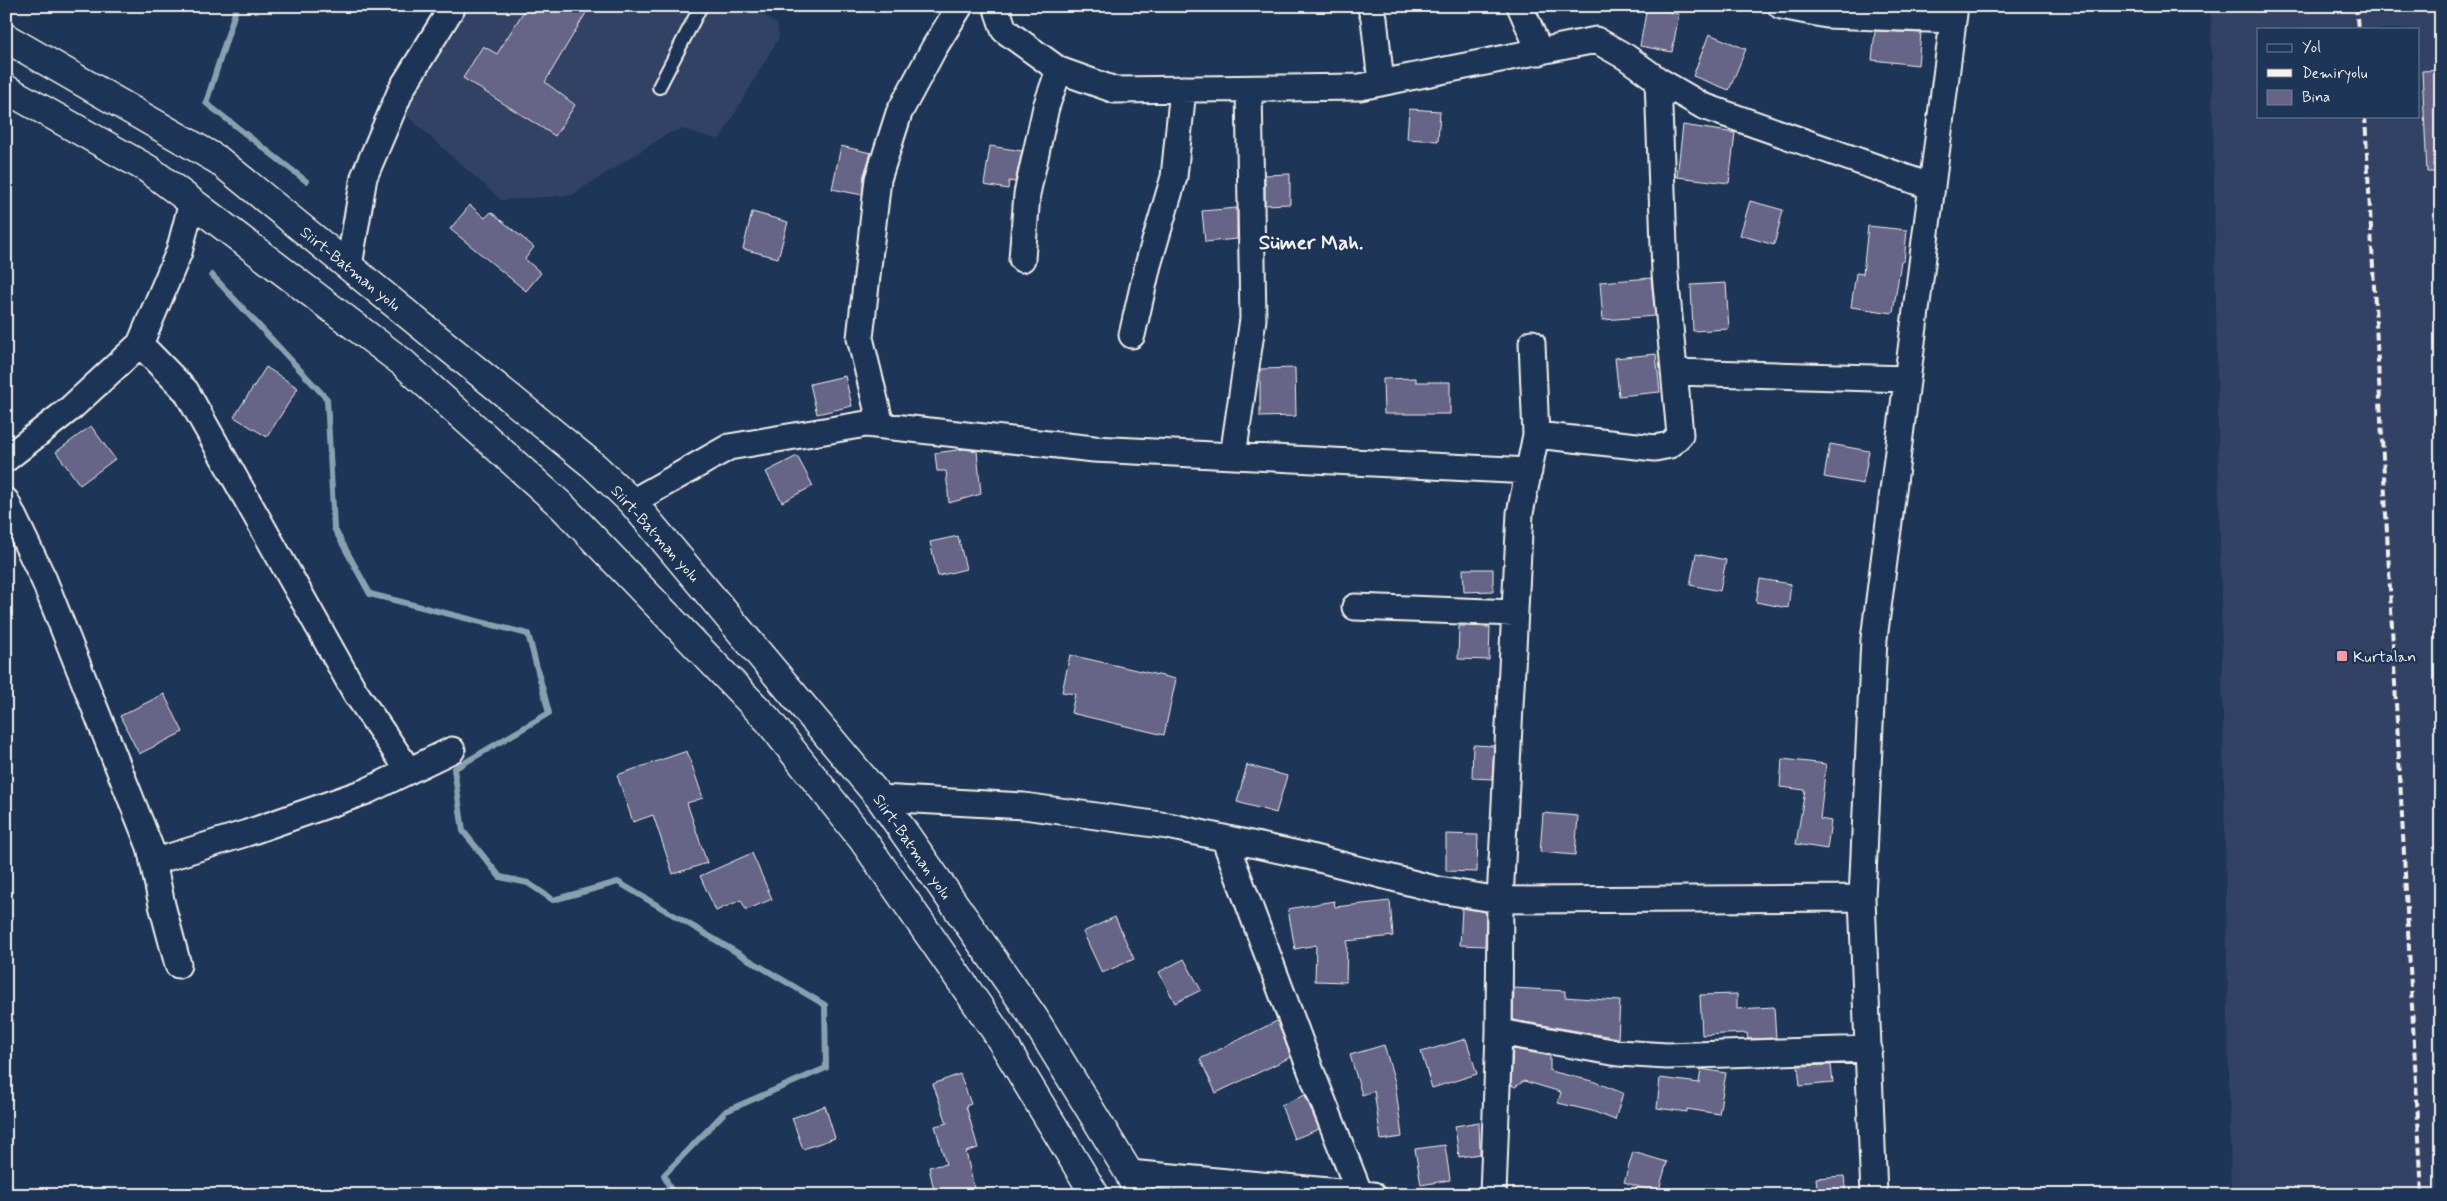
<svg xmlns="http://www.w3.org/2000/svg" width="2447" height="1201" font-family="Mynerve,sans-serif">
<style>
.built{fill:#334365;fill-rule:evenodd}
.lines{fill:none;stroke-linecap:round;stroke-linejoin:round}
.stream{stroke:#89a1af;stroke-width:6}
.building{fill:#666587;stroke:#f4f1e8}
.service-casing{stroke:#f4f1e8;stroke-width:16}
.minor-casing{stroke:#f4f1e8;stroke-width:29}
.trunk-casing{stroke:#f4f1e8;stroke-width:31}
.service{stroke:#1d3557;stroke-width:12}
.minor{stroke:#1d3557;stroke-width:25}
.trunk{stroke:#1d3557;stroke-width:28}
.rail{stroke:#f4f1e8;stroke-width:4;stroke-dasharray:8 4;stroke-linecap:butt}
.poi-dot{fill:#ff9aa2;stroke:#1d3557;stroke-width:2}
.labels{text-anchor:middle;stroke-width:5;stroke-linejoin:round;paint-order:stroke}
.street-label{font-size:16px;fill:#f4f1e8;stroke:#1d3557}
.poi-label{font-size:16px;fill:#f4f1e8;stroke:#1d3557;text-anchor:start}
.district-label{font-size:21px;font-weight:bold;fill:#f4f1e8;stroke:#1d3557}
</style>
<rect width="100%" height="100%" fill="#1d3557"/>
<filter id="ink" filterUnits="userSpaceOnUse"><feTurbulence type="fractalNoise" baseFrequency=".02" numOctaves="2"/><feDisplacementMap in="SourceGraphic" scale="10" xChannelSelector="R" yChannelSelector="G"/><feConvolveMatrix kernelMatrix="1 2 1 2 8 2 1 2 1" color-interpolation-filters="sRGB"/></filter>
<g filter="url(#ink)">
<!-- built -->
<path class="built" d="M471,6H750L777,24L779,37L719,140L682,129L667,134L572,195L501,200L404,113Z
M2211,6H2441V1195H2231ZM2258,29H2418V116H2258Z"/>
<g class="lines">
<!-- stream -->
<path class="stream" d="M237,6L206,103L306,181
M212,275L327,399L334,528L370,594L528,634L549,713L454,769L463,831L500,877L528,883L553,900L618,882L825,1005L826,1068L726,1111L664,1175L673,1195"/>
</g>
<!-- building -->
<path class="building" d="M527,6H590L545,82L575,105L555,136L463,78L483,46L497,54Z
M1647,7L1679,14L1672,52L1640,46Z
M1875,31L1921,33L1918,65L1872,60Z
M1709,34L1746,49L1729,90L1693,76Z
M2441,70V172H2427L2422,71Z
M1409,109L1440,111L1438,141L1407,139Z
M1683,125L1735,133L1729,183L1677,177Z
M841,146L871,153L864,175L862,195L832,189Z
M990,146L1022,151L1015,182L1009,181L1008,189L984,185Z
M1290,174V204L1265,205V175Z
M1750,201L1783,210L1774,245L1740,235Z
M470,205L485,218L491,212L534,247L525,259L541,273L526,291L450,229Z
M1237,208V239L1205,242L1202,211Z
M752,212L788,222L778,258L743,249Z
M1868,226L1907,230L1904,261H1901L1893,313L1851,307L1856,273L1863,274Z
M1651,278L1655,316L1603,320L1600,282Z
M1726,283L1729,329L1693,331L1691,285Z
M1656,354L1660,392L1619,396L1615,358Z
M266,367L298,388L267,437L234,417Z
M1295,368L1296,416L1260,417V369Z
M845,376L852,406L817,414L810,384Z
M1416,378V382H1450V414H1384L1383,379Z
M91,426L115,459L80,485L56,452Z
M1830,444L1869,451L1863,484L1824,477Z
M964,449L977,451L981,494L949,503L946,471H937L935,453Z
M797,456L813,486L782,502L766,472Z
M958,536L966,569L938,576L930,542Z
M1696,554L1726,560L1720,591L1690,585Z
M1463,569H1493V591L1464,592Z
M1760,579L1791,584L1788,608L1756,602Z
M1459,626L1490,627L1489,660L1458,659Z
M1070,655L1176,679L1164,735L1071,713L1075,694L1062,692Z
M164,694L183,732L139,754L120,716Z
M1473,745L1494,746L1492,779L1472,778Z
M687,751L703,798L687,803L707,863L673,874L653,815L633,822L617,775Z
M1782,759L1826,764L1820,819L1831,821L1827,849L1796,844L1805,790L1780,787Z
M1247,765L1287,776L1276,813L1237,802Z
M1543,813L1578,816L1575,855L1540,852Z
M1446,834L1478,835L1477,872L1446,871Z
M752,853L772,899L746,910L741,900L716,911L700,876Z
M1334,901L1335,907L1390,901L1393,936L1347,941L1346,982L1315,981L1316,945L1295,949L1288,909Z
M1462,908L1486,912L1485,946L1460,945Z
M1115,917L1134,959L1102,973L1083,932Z
M1184,959L1201,990L1175,1003L1159,972Z
M1514,988L1565,991V997L1620,1001L1618,1038L1513,1020Z
M1737,994V1009L1774,1007L1776,1038L1748,1039L1747,1033L1702,1035L1700,995Z
M1277,1021L1291,1057L1216,1093L1200,1059Z
M1466,1039L1477,1074L1432,1088L1421,1052Z
M1384,1045L1395,1082L1402,1137L1381,1140L1374,1091L1362,1095L1350,1055Z
M1513,1049L1550,1056V1071L1592,1081L1623,1093L1615,1120L1592,1111L1558,1103L1561,1092L1524,1081L1515,1087L1511,1085Z
M1831,1065L1833,1083L1800,1086L1798,1066Z
M1701,1069L1726,1073L1719,1114L1687,1109V1112L1657,1108L1660,1078L1699,1083Z
M960,1074L971,1104L966,1106L978,1148L966,1152L974,1188L935,1195L929,1167L946,1164L935,1126L947,1123L933,1084Z
M1305,1095L1319,1129L1294,1139L1281,1105Z
M825,1106L835,1138L803,1149L792,1118Z
M1479,1122L1480,1154L1459,1157L1455,1126Z
M1445,1145L1450,1180L1421,1185L1415,1149Z
M1633,1152L1667,1162L1658,1193L1624,1182Z
M1844,1176L1846,1195H1818L1816,1178Z"/>
<g class="lines">
<!-- service casing -->
<g class="service-casing">
<path id="service" d="M659,87L701,6"/>
</g>
<!-- minor casing -->
<g class="minor-casing">
<path id="minor" d="M996,6L1004,30L1059,70L1115,90L1360,87L1596,40L1626,57L1658,80L1703,106L1932,187
M1370,6L1374,18L1381,83
M1520,6L1540,52
M1781,6L1827,15L1953,20
M1022,259L1027,194L1046,107L1059,70
M349,266L364,177L402,88L453,6
M1132,335L1148,265L1174,177L1183,89
M140,344L186,391L355,692L409,771
M1674,372L1907,379
M881,425L860,338L878,179L899,113L934,48L960,6
M1536,435L1655,448L1670,445L1680,435L1665,273L1658,80
M1233,456L1253,319L1249,89
M6,459L71,408L140,344L179,252L192,202
M6,501L44,580L150,847L162,905L178,965
M632,502L729,447L866,424L1094,449L1529,471
M1355,607L1515,613
M880,798L1024,806L1168,826L1307,856L1439,890L1500,900L1862,898
M1224,838L1311,1071L1359,1192
M153,862L247,833L367,791L452,750
M1499,1032L1618,1053L1667,1056L1869,1049
M1129,1173L1373,1195
M1493,1195L1499,1032L1500,900L1520,513L1536,435L1532,343
M1874,1195L1862,898L1874,639L1955,6"/>
</g>
<!-- trunk casing -->
<g class="trunk-casing">
<path id="trunk" d="M6,38L218,160L594,466L632,502L880,798L1034,1018L1129,1173L1139,1195
M6,89L148,169L192,202L402,362L563,507L768,720L863,840L995,1030L1095,1195"/>
</g>
<!-- service -->
<use href="#service" class="service"/>
<!-- minor -->
<use href="#minor" class="minor"/>
<!-- trunk -->
<use href="#trunk" class="trunk"/>
<!-- rail -->
<path class="rail" d="M2356,6L2358,29
M2365,116L2422,1195"/>
</g>
</g>
<!-- markers -->
<rect class="poi-dot" x="2336" y="650" width="12" height="12" rx="2.5"/>
<g class="labels">
<!-- street labels -->
<g class="street-label">
<text transform="translate(351 268) rotate(39)" y="6">Siirt-Batman yolu</text>
<text transform="translate(656 533) rotate(48)" y="6">Siirt-Batman yolu</text>
<text transform="translate(913 846) rotate(55)" y="6">Siirt-Batman yolu</text>
</g>
<!-- poi labels -->
<g class="poi-label">
<text x="2353" y="662">Kurtalan</text>
</g>
<!-- district labels -->
<g class="district-label">
<text x="1311" y="249">Sümer Mah.</text>
</g>
</g>
<!-- margin -->
<rect width="2447" height="1201" fill="none" stroke="#1d3557" stroke-width="25"/>
<rect x="12" y="12" width="2422" height="1176" fill="none" stroke="#f4f1e8" stroke-width="2" filter="url(#ink)"/>
<!-- legend -->
<rect x="2257" y="28" width="162" height="90" fill="#1d3557" stroke="#738091"/>
<rect x="2267" y="44" width="25" height="8" fill="#1d3557" stroke="#738091"/>
<text x="2302" y="52" font-size="15" fill="#f4f1e8">Yol</text>
<rect x="2267" y="69" width="25" height="8" fill="#f4f1e8" stroke="#738091"/>
<text x="2302" y="78" font-size="15" fill="#f4f1e8">Demiryolu</text>
<rect x="2267" y="90" width="25" height="15" fill="#666587" stroke="#738091"/>
<text x="2302" y="102" font-size="15" fill="#f4f1e8">Bina</text>
</svg>
